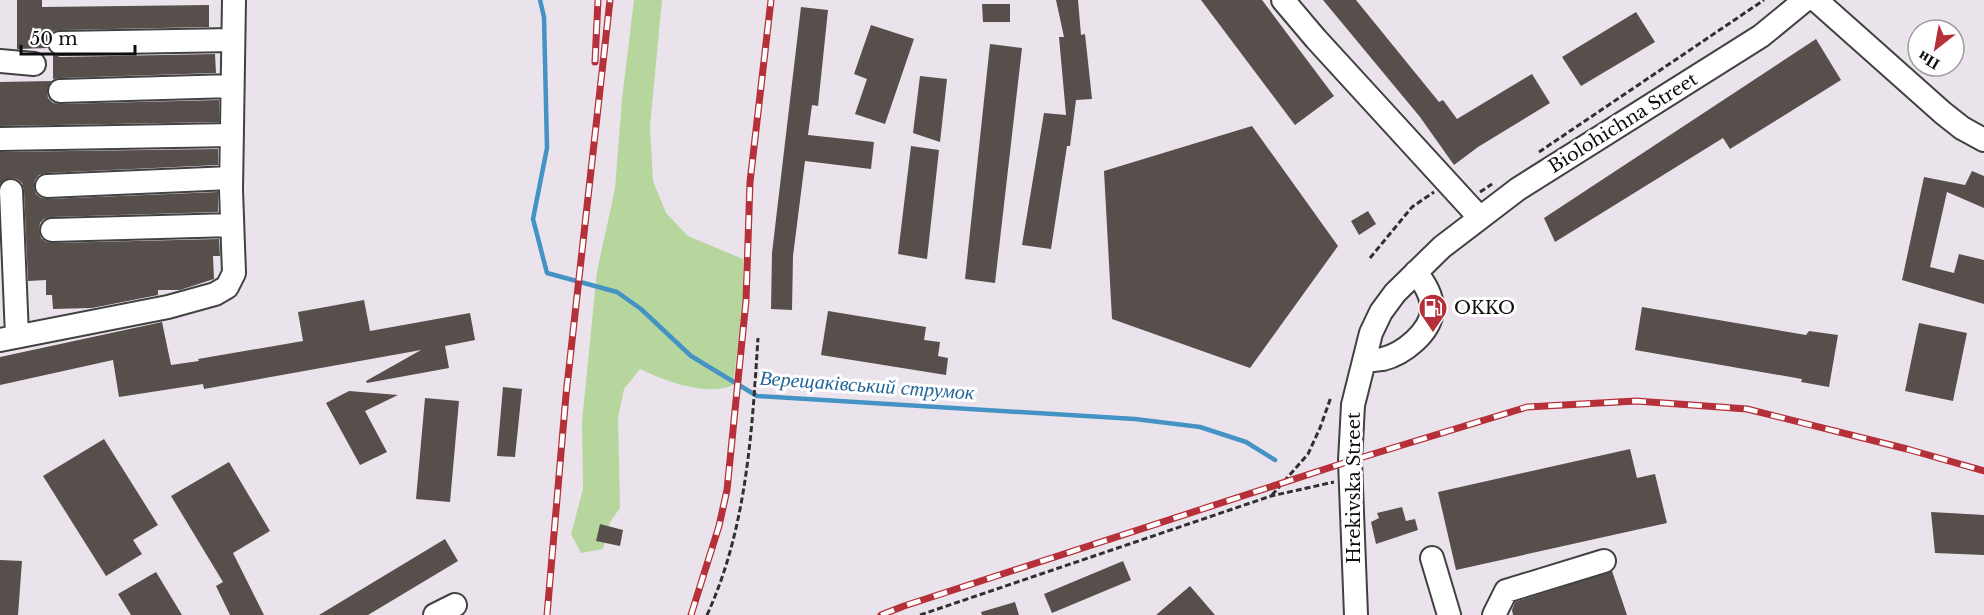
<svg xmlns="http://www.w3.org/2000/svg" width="1984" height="615" font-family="'Libre Baskerville',serif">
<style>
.industrial{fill:#ebe3ec;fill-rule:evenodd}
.forest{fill:#b7d69d}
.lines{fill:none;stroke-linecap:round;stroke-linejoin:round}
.stream{stroke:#4593c4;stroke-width:4.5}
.building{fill:#564f4b}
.minor-casing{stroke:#414141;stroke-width:26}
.path{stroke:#303030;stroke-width:3;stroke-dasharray:6 3;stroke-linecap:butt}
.minor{stroke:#fff;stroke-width:22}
.rail-casing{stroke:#b53038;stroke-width:7}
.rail{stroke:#fff;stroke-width:4.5;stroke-dasharray:14;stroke-linecap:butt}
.labels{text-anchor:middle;stroke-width:6;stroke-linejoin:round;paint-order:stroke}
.street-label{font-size:18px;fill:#0e0e0e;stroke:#fff}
.poi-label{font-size:18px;fill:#0e0e0e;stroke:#fff;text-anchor:start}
.water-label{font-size:20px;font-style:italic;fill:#206598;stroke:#fff}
</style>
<rect width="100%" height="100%" fill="#fefbf1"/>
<!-- industrial -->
<path class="industrial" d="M0,0H1984V615H0ZM1918,30H1954V66H1918Z"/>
<!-- forest -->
<path class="forest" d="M634,0H662L650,126L653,181L666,213L688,236L743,259V303L733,385C707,397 665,381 640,369L624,389L618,417L620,508L610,522L603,549L581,553L571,534L583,489L582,422L597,271L615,189L622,99Z"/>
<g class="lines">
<!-- stream -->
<path class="stream" d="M540,0L544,17L547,148L533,219L547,273L617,292L641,309L691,356L757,396L1135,419L1200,427L1246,442L1275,460"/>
</g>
<!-- building -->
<path class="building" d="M17,0H42V7L209,5V27L60,30L54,31L49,36L47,43L48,48L17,49Z
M1056,0H1078L1081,35L1085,34L1092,99L1076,100L1070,146H1067L1051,249L1022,245L1044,113L1066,115L1059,37H1064Z
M1201,0H1262L1334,96L1295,125Z
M1323,0H1356L1439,102L1443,100L1457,119L1532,74L1550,103L1478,147L1454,165L1420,117Z
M982,4H1010V22H983Z
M801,7L828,10L818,106L812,105L808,135L874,142L871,169L805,161L793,256L792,310L771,309L772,253Z
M1636,12L1655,42L1581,86L1562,57Z
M871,25L914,39L885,124L855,114L867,79L854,74Z
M1816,39L1841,80L1730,149L1723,138L1555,242L1544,218Z
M990,44L1022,48L995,283L965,279Z
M53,54L60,57L215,54L216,73L60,78L53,79Z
M920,76L947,79L940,142L913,133Z
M51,81L47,91L48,98L53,103L60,104L219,100V122L0,126V82Z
M1252,126L1338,246L1250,368L1112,319L1104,171Z
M911,146L939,150L927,259L898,254Z
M218,149V165L46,173L39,175L35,180L34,186L36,194L41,198L48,199L218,192V212L52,217L44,219L40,223L39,230L41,238L46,242L52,243L219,239L220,256H213L214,279L180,290H158V295L92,308L53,309L52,295H46V280L28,281L24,190L22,183L17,179L10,178L0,184V152Z
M1972,171L1984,176V208L1947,192L1930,267L1954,273L1959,254L1984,260V304L1902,280L1924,177L1965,185Z
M1368,211L1376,224L1359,235L1351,221Z
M364,300L370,331L470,313L475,340L445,346L449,368L367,383L366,381L421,350L204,389L203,384L119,397L113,360L0,385V357L162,322L171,365L199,361L198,359L303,341L298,312Z
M1642,307L1806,335L1809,331L1838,335L1829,387L1801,382L1802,379L1635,350Z
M828,311L926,327L924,340L940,342L938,356L948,358L946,375L821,355Z
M1919,323L1967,333L1953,401L1905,391Z
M503,387L522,389L515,457L497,456Z
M349,391L398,395L365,411L387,452L360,465L326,403Z
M425,398L459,401L450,502L416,499Z
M104,439L158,525L133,540L142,554L106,576L43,476Z
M1630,449L1637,478L1655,474L1667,523L1456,570L1438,492Z
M229,462L270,531L233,553L264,615H230L216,586L223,582L171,496Z
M1402,507L1406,521L1415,519L1418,530L1376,544L1371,522L1379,518L1377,513Z
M1931,512L1984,515V555L1935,553Z
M600,524L623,530L620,546L596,541Z
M445,539L458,561L368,615H319Z
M0,560L22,561L18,615H0Z
M1123,561L1131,580L1052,613L1044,594Z
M1612,571L1627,615H1513L1512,610L1515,602Z
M156,572L182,615H131L118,594Z
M1190,586L1215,615H1156Z
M1015,602L1019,615H982L981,612Z"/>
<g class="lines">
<!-- minor casing -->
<g class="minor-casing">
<path id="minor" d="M1283,0L1316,39L1480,218
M1816,0L1943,113L1962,128L1984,140
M60,43L233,40
M0,61L34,64
M60,91L232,86
M0,139L232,135
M47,186L231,178
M11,191L17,336
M52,230L232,225
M0,340L168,307L215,294L227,287L234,273L231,190L234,0
M1364,361C1370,360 1377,360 1383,359C1403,354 1430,333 1432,311C1433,296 1424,283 1416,272
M1432,558L1449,615
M435,615L455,605
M1356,615L1350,461L1353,405L1371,333L1381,312L1395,293L1442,247L1518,189L1761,36L1805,0
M1494,615L1506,591L1604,561"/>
</g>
<!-- path -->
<path class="path" d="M1539,152L1764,0
M1480,192L1492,184
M1370,258L1412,207L1434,192
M1272,495L1308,454L1320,428L1331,397
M707,615C747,528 752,431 758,338
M920,615L1271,496L1334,482"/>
<!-- minor -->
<use href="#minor" class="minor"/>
<!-- rail casing -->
<g class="rail-casing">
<path id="rail" d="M595,62L598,0
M547,615L566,395L610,0
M691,615L719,526L727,490L746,301L750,182L771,0
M881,615L904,606L1350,461L1527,407L1636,401L1747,409L1907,449L1984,471"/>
</g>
<!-- rail -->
<use href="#rail" class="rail"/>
</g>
<!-- icons -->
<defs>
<g id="fuel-pin" transform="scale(1.5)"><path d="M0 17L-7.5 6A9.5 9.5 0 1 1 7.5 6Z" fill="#b53038" stroke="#fff"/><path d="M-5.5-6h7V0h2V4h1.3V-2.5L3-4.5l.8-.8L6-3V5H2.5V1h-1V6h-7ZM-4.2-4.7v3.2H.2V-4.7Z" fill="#fff"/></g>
</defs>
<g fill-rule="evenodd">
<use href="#fuel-pin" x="1433" y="308"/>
</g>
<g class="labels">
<!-- street labels -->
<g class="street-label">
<text transform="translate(1623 123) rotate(-32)" y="6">Biolohichna Street</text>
<text transform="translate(1354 488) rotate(-90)" y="6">Hrekivska Street</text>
</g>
<!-- poi labels -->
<g class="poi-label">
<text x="1454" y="314">OKKO</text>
</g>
<!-- water labels -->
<g class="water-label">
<text transform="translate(867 385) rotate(4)" y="7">Верещаківський струмок</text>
</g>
</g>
<!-- north arrow -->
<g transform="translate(1936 48) rotate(211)"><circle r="28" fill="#ffffff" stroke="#9f9f9f" stroke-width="1.5"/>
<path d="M0-4.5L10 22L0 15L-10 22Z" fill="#b53038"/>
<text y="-9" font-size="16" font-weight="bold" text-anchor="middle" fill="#0e0e0e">Пн</text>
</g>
<!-- scale -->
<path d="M21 45v9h114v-9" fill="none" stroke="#0e0e0e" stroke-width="3"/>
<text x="30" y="45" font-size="18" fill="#0e0e0e" stroke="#ffffff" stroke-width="4.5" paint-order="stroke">50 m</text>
</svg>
